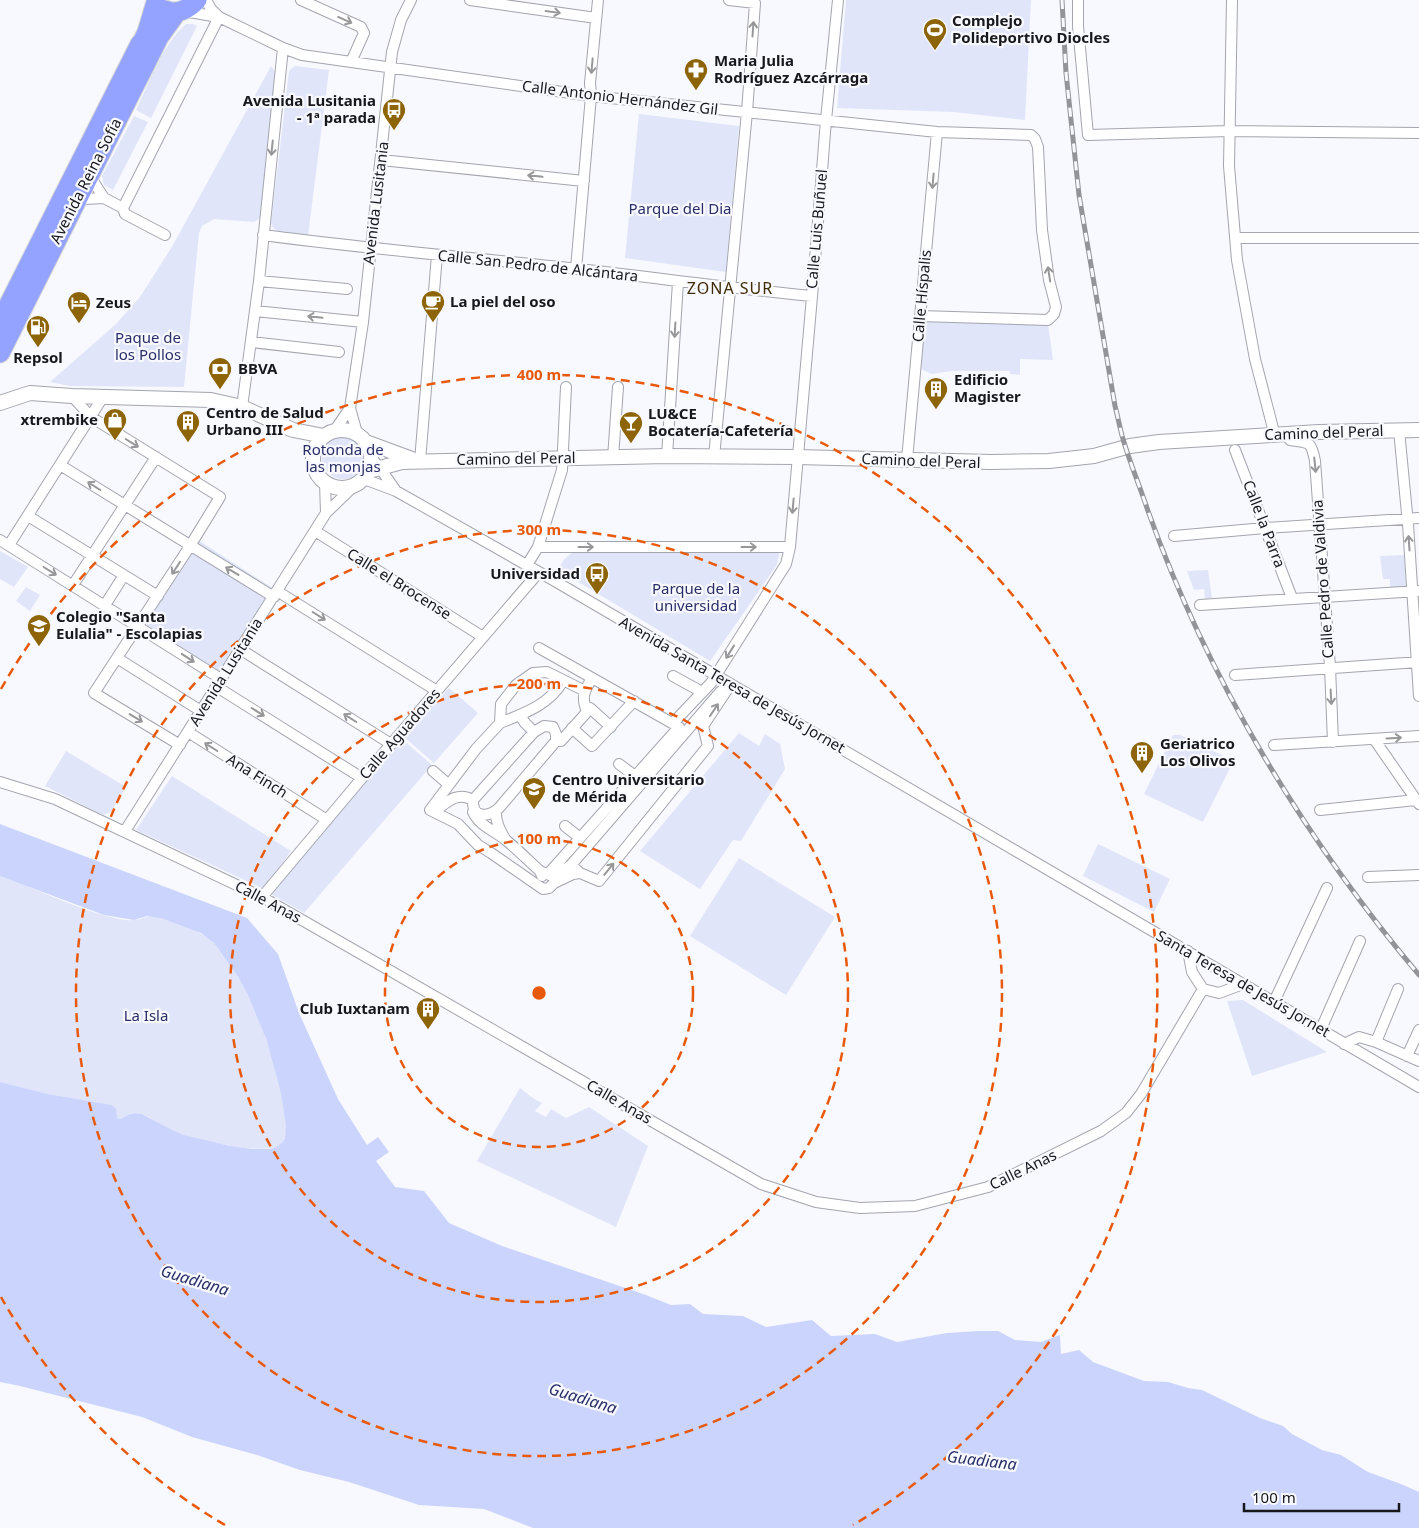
<svg xmlns="http://www.w3.org/2000/svg" width="1419" height="1528" font-family="'Noto Sans',sans-serif">
<style>
.green{fill:#e0e5f9}
.water{fill:#cbd4fd}
.lines{fill:none;stroke-linecap:round;stroke-linejoin:round}
.street-casing{stroke:#a3a5af;stroke-width:12}
.secondary-casing{stroke:#a3a5af;stroke-width:16}
.highway-casing{stroke:#d5d5d6;stroke-width:21}
.street{stroke:#fff;stroke-width:10}
.secondary{stroke:#fff;stroke-width:14}
.highway{stroke:#94a3ff;stroke-width:19}
.rail-casing{stroke:#939398;stroke-width:5}
.rail{stroke:#f8f9fe;stroke-width:3;stroke-dasharray:9;stroke-linecap:butt}
.oneway{stroke:#979799}
.ring{fill:none;stroke:#e8590c;stroke-width:2.5;stroke-dasharray:9 6}
.labels{text-anchor:middle;stroke-width:4.5;stroke-linejoin:round;paint-order:stroke}
.poi-label{font-size:15px;font-weight:bold;fill:#18181c;stroke:#f8f9fe;text-anchor:start}
.street-label{font-size:15px;fill:#18181c;stroke:#f8f9fe}
.park-label{font-size:15px;fill:#292e68;stroke:#f8f9fe}
.neighbourhood-label{font-size:16px;letter-spacing:1px;fill:#3f2b04;stroke:#f8f9fe}
.water-label{font-size:16px;font-style:italic;fill:#292f69;stroke:#f8f9fe}
.centre{fill:#e8590c;stroke:#f8f9fe;stroke-width:2.5}
.ring-label{font-size:15px;text-anchor:middle;font-weight:bold;fill:#e8590c;stroke:#f8f9fe;stroke-width:4.5;stroke-linejoin:round;paint-order:stroke}
</style>
<rect width="100%" height="100%" fill="#f8f9fe"/>
<!-- green -->
<path class="green" d="M846,0H1031L1025,120L953,112L837,108Z
M186,24H193L197,26L151,118L136,110C150,81 162,45 186,24Z
M271,66L276,73L261,218L254,222L214,219L202,226L199,233L184,387L70,386L50,382L116,324L140,297L173,245Z
M295,66L329,70L308,236C297,234 276,236 271,224L289,71Z
M639,114L739,126L726,272L625,258Z
M134,116L148,122L113,190L104,185L102,176Z
M924,322L1048,324L1053,360L1020,359V375L1010,374V371H952L931,374L921,369Z
M322 458a21 21 0 1 1 42 0a21 21 0 1 1-42 0Z
M195,538L277,591L221,679L138,626Z
M780,550L777,565L710,661L565,574L560,569C561,560 567,557 573,552Z
M0,551L28,567L14,587L0,579Z
M1404,555L1406,587H1390V579H1383L1380,556Z
M1208,570L1212,598L1205,599L1204,589L1194,590L1187,571Z
M26,587L40,595L30,611L16,601Z
M449,688L478,713L434,763L404,737Z
M739,733L759,746L765,734L780,744L785,769L741,841L733,840L700,889L640,851Z
M1173,735H1180L1232,760L1233,762L1203,822L1144,794Z
M402,739L432,765L304,913L271,894Z
M66,751L126,787L111,812L103,815L45,786Z
M172,776L291,851L264,889L136,830Z
M1098,844L1170,879L1154,912L1083,876Z
M739,858L835,917L786,995L690,936Z
M0,876C33,887 64,903 96,913C108,916 121,921 134,920C140,920 145,916 152,916C168,916 203,932 214,943C223,957 234,970 242,984C261,1017 279,1072 285,1110C286,1119 288,1136 282,1143C268,1159 189,1138 171,1130C160,1125 150,1115 137,1113C130,1112 126,1117 120,1119L117,1118L114,1107L112,1105L48,1094L0,1082Z
M1243,1000L1327,1052L1252,1076L1227,1001Z
M520,1088L533,1098L542,1103L535,1111L546,1117L551,1109L566,1118L589,1107L648,1146L616,1227L477,1161Z"/>
<!-- water -->
<path class="water" d="M0,824L247,918L278,954L299,1013L338,1099L367,1145L378,1137L389,1152L376,1161L395,1187L424,1191L449,1223L502,1246L646,1295L671,1305L690,1304L703,1314L743,1316L766,1327L812,1320L831,1336L875,1334L897,1342L947,1333L978,1331H998L1015,1340L1041,1342L1060,1335L1061,1354L1079,1350L1093,1362L1144,1381L1168,1382L1188,1388L1202,1390L1260,1418L1283,1426L1292,1434L1322,1450L1341,1455L1368,1472L1401,1484L1419,1492V1528H533L484,1509L419,1505L349,1482L300,1470L257,1455L192,1437L142,1417L20,1386L0,1382V1082L48,1094L112,1105L116,1109L117,1118L120,1119L130,1114L135,1113L142,1114L172,1130L184,1135L230,1146L252,1149H269L276,1147L282,1143L285,1138L286,1125L281,1093L267,1041L248,995L238,977L214,943L201,933L161,918L147,916L134,920L104,915L0,876Z"/>
<g class="lines">
<!-- street casing -->
<g class="street-casing">
<path id="street" d="M206,0L211,9L219,17L283,48L302,55L591,96L937,132L1031,135L1035,139L1038,147L1042,230L1049,280L1056,307L1054,314L1048,320L920,316
M301,0L361,27L364,33L351,62
M470,0L596,18
M1078,0V26L1088,135L1230,131L1419,133
M1232,0L1229,166L1237,260L1255,359L1275,436
M183,11L219,17
M381,160L584,181
M93,181L104,198L123,208
M85,199L104,198
M165,235L125,214L123,208L219,17
M263,235C362,248 461,257 560,267C644,276 728,288 812,296
M1235,238H1419
M576,269L591,96L590,83L598,0
M259,281L347,289
M255,311L363,322
M251,342L339,352
M72,396L91,417L220,497L190,546L94,693L180,745
M242,407L259,281L283,48
M350,408L357,433
M335,430L350,408L363,322L392,52L401,20L411,0
M1399,430L1408,524L1419,696
M1286,435L1290,440C1309,443 1311,440 1315,461L1330,667L1333,742
M1235,450L1292,598
M667,456L678,282
M714,457L747,112L755,3L729,0
M613,458L618,387
M373,460L380,468L396,491
M907,460L937,132
M420,461L437,255
M60,465L274,597
M364,479L396,491L553,580L1419,1087
M325,482L326,513
M28,516L158,596
M315,531L483,637
M1174,536L1265,528L1419,518
M0,540L221,679
M9,545L103,397
M538,547H790
M527,565L538,547L562,470L566,387
M73,585L156,457
M277,591L437,691
M105,605L124,575
M1200,605L1418,591
M539,648L679,727L548,874
M240,649L391,744
M117,658L201,711
M1235,675L1419,662
M673,676L702,692
M217,687L362,778
M587,712L590,708L611,727
M520,715L525,723L534,732
M500,723C525,713 549,705 563,681
M673,723L711,683L786,564L790,547L813,285L826,120L838,0
M544,726L553,727L556,734V741L499,808C487,818 472,818 473,800L534,732Z
M572,728L592,746L634,701
M188,732L327,820
M1374,739L1419,804
M556,741H561L587,712C581,696 584,692 592,678
M1274,745L1419,736
M619,764L635,776
M433,771L448,784
M0,782L55,799L262,897L761,1184L816,1202L860,1208L915,1206L988,1187L1101,1131L1126,1113L1141,1094L1203,989
M473,800C457,791 447,802 434,812L430,810L476,749L500,723L501,704L516,685L533,673L547,672L585,691
M1320,810L1416,800
M496,811C495,821 500,830 505,839
M434,812L458,824L478,845L491,853L543,889L549,888L553,884
M473,812C480,827 496,831 507,841C518,850 529,861 540,871L542,876
M565,826L580,838
M125,831L326,513L354,486
M540,871L554,877L571,865L721,691L731,684L703,726L708,746L599,881L580,873L571,865
M1368,877L1419,875
M554,883L573,874L580,873
M262,897L362,778L539,572
M1188,951L1192,972L1203,989L1219,993L1243,984
M1274,1002L1327,888
M1321,1029L1360,941
M1376,1042L1398,989
M1344,1044L1359,1037L1376,1042L1419,1061
M1407,1056L1419,1030"/>
</g>
<!-- secondary casing -->
<g class="secondary-casing">
<path id="secondary" d="M0,403L30,393L72,396L211,400L242,407L293,430L324,436
M313 459a29 29 0 1 1 58 0a29 29 0 1 1-58 0Z
M366,442L412,459
M369,471L402,462L667,456L797,457L991,462L1049,461L1094,456L1130,446L1159,442L1319,432L1419,430"/>
</g>
<!-- highway casing -->
<g class="highway-casing">
<path id="highway" d="M165,10C177,15 188,10 197,0
M136,55L147,32L156,2
M0,322L140,44
M0,353L159,37L177,12"/>
</g>
<!-- street -->
<use href="#street" class="street"/>
<!-- secondary -->
<use href="#secondary" class="secondary"/>
<!-- highway -->
<use href="#highway" class="highway"/>
<!-- rail casing -->
<g class="rail-casing">
<path id="rail" d="M1062,0L1066,73L1079,195L1115,406C1118,417 1120,429 1123,439C1130,463 1140,487 1148,511C1208,679 1304,838 1419,975"/>
</g>
<!-- rail -->
<use href="#rail" class="rail"/>
</g>
<!-- one-way arrows -->
<defs><path id="oneway-shaft" d="M-6 0H5M1.5-3L5.5 0L1.5 3" fill="none" stroke-width="1.6" stroke-linecap="round" stroke-linejoin="round" transform="scale(1.25)"/></defs>
<g class="oneway">
<use href="#oneway-shaft" transform="translate(553 12) rotate(8)"/>
<use href="#oneway-shaft" transform="translate(345 20) rotate(24)"/>
<use href="#oneway-shaft" transform="translate(753 29) rotate(-86)"/>
<use href="#oneway-shaft" transform="translate(592 66) rotate(95)"/>
<use href="#oneway-shaft" transform="translate(272 148) rotate(96)"/>
<use href="#oneway-shaft" transform="translate(535 176) rotate(-174)"/>
<use href="#oneway-shaft" transform="translate(933 181) rotate(95)"/>
<use href="#oneway-shaft" transform="translate(1049 274) rotate(-99)"/>
<use href="#oneway-shaft" transform="translate(315 317) rotate(-174)"/>
<use href="#oneway-shaft" transform="translate(675 330) rotate(93)"/>
<use href="#oneway-shaft" transform="translate(132 443) rotate(32)"/>
<use href="#oneway-shaft" transform="translate(1315 465) rotate(84)"/>
<use href="#oneway-shaft" transform="translate(94 486) rotate(-148)"/>
<use href="#oneway-shaft" transform="translate(793 506) rotate(95)"/>
<use href="#oneway-shaft" transform="translate(1409 543) rotate(-94)"/>
<use href="#oneway-shaft" transform="translate(586 547)"/>
<use href="#oneway-shaft" transform="translate(749 547)"/>
<use href="#oneway-shaft" transform="translate(176 568) rotate(123)"/>
<use href="#oneway-shaft" transform="translate(50 571) rotate(32)"/>
<use href="#oneway-shaft" transform="translate(232 571) rotate(-149)"/>
<use href="#oneway-shaft" transform="translate(319 616) rotate(32)"/>
<use href="#oneway-shaft" transform="translate(730 652) rotate(122)"/>
<use href="#oneway-shaft" transform="translate(188 658) rotate(33)"/>
<use href="#oneway-shaft" transform="translate(1331 697) rotate(87)"/>
<use href="#oneway-shaft" transform="translate(714 710) rotate(-56)"/>
<use href="#oneway-shaft" transform="translate(258 712) rotate(32)"/>
<use href="#oneway-shaft" transform="translate(136 718) rotate(31)"/>
<use href="#oneway-shaft" transform="translate(350 718) rotate(-148)"/>
<use href="#oneway-shaft" transform="translate(1394 738) rotate(-3)"/>
<use href="#oneway-shaft" transform="translate(211 747) rotate(-148)"/>
<use href="#oneway-shaft" transform="translate(609 869) rotate(-51)"/>
</g>
<!-- distance rings -->
<g class="ring">
<circle cx="539" cy="993" r="154"/>
<circle cx="539" cy="993" r="309"/>
<circle cx="539" cy="993" r="463"/>
<path d="M225 1525A618 618 0 0 1 1 1297M1 689A618 618 0 1 1 853 1525"/>
</g>
<!-- icons -->
<defs>
<g id="stadium-pin" transform="scale(1.25)"><path d="M0 17L-7.5 6A9.5 9.5 0 1 1 7.5 6Z" fill="#8d6407" stroke="#f8f9fe"/><path d="M0-5a6.5 5 0 1 0 0 10a6.5 5 0 1 0 0-10ZM-3.5-1.8h7v3.6h-7Z" fill="#fff"/></g>
<g id="pharmacy-pin" transform="scale(1.25)"><path d="M0 17L-7.5 6A9.5 9.5 0 1 1 7.5 6Z" fill="#8d6407" stroke="#f8f9fe"/><path d="M-2-6h4v4h4v4h-4v4h-4v-4h-4v-4h4Z" fill="#fff"/></g>
<g id="bus-pin" transform="scale(1.25)"><path d="M0 17L-7.5 6A9.5 9.5 0 1 1 7.5 6Z" fill="#8d6407" stroke="#f8f9fe"/><path d="M-5-6H5V4H4V6H2V4H-2V6H-4V4H-5ZM-3.5-4V0h7V-4ZM-3.5 1.2v1.5H-2V1.2ZM2 1.2v1.5H3.5V1.2Z" fill="#fff"/></g>
<g id="cafe-pin" transform="scale(1.25)"><path d="M0 17L-7.5 6A9.5 9.5 0 1 1 7.5 6Z" fill="#8d6407" stroke="#f8f9fe"/><path d="M-5.5-4.5H6V0H3Q3 3.5 0 3.5H-2.5Q-5.5 3.5-5.5 0ZM3-3.2v2h1.7v-2ZM-6 4.5H4V6H-6Z" fill="#fff"/></g>
<g id="hotel-pin" transform="scale(1.25)"><path d="M0 17L-7.5 6A9.5 9.5 0 1 1 7.5 6Z" fill="#8d6407" stroke="#f8f9fe"/><path d="M-6-4.5h1.5V1H6V5H4.5V3h-9V5H-6ZM-4 0a1.8 1.8 0 1 1 3.6 0ZM.5 0V-2.5h3Q6-2.5 6 0Z" fill="#fff"/></g>
<g id="fuel-pin" transform="scale(1.25)"><path d="M0 17L-7.5 6A9.5 9.5 0 1 1 7.5 6Z" fill="#8d6407" stroke="#f8f9fe"/><path d="M-5.5-6h7V0h2V4h1.3V-2.5L3-4.5l.8-.8L6-3V5H2.5V1h-1V6h-7ZM-4.2-4.7v3.2H.2V-4.7Z" fill="#fff"/></g>
<g id="bank-pin" transform="scale(1.25)"><path d="M0 17L-7.5 6A9.5 9.5 0 1 1 7.5 6Z" fill="#8d6407" stroke="#f8f9fe"/><path d="M-6-4H6V4H-6ZM0-2.3a2.3 2.3 0 1 0 0 4.6a2.3 2.3 0 1 0 0-4.6Z" fill="#fff"/></g>
<g id="building-pin" transform="scale(1.25)"><path d="M0 17L-7.5 6A9.5 9.5 0 1 1 7.5 6Z" fill="#8d6407" stroke="#f8f9fe"/><path d="M-4-6H4V6H1V3H-1V6H-4ZM-2.5-4.3h1.7v1.8h-1.7ZM.8-4.3h1.7v1.8H.8ZM-2.5-1h1.7V.8h-1.7ZM.8-1h1.7V.8H.8Z" fill="#fff"/></g>
<g id="shop-pin" transform="scale(1.25)"><path d="M0 17L-7.5 6A9.5 9.5 0 1 1 7.5 6Z" fill="#8d6407" stroke="#f8f9fe"/><path d="M-5-2.5h2.3a2.7 3.5 0 0 1 5.4 0H5L5.5 6h-11ZM-1.5-2.5h3a1.5 2.3 0 0 0-3 0Z" fill="#fff"/></g>
<g id="bar-pin" transform="scale(1.25)"><path d="M0 17L-7.5 6A9.5 9.5 0 1 1 7.5 6Z" fill="#8d6407" stroke="#f8f9fe"/><path d="M-6-5H6L.8 .8V4.5H3.5V6h-7V4.5H-.8V.8Z" fill="#fff"/></g>
<g id="school-pin" transform="scale(1.25)"><path d="M0 17L-7.5 6A9.5 9.5 0 1 1 7.5 6Z" fill="#8d6407" stroke="#f8f9fe"/><path d="M0-5L7-2L0 1L-7-2ZM-4 1L0 2.5L4 1V4Q0 6-4 4Z" fill="#fff"/></g>
<g id="university-pin" transform="scale(1.25)"><path d="M0 17L-7.5 6A9.5 9.5 0 1 1 7.5 6Z" fill="#8d6407" stroke="#f8f9fe"/><path d="M0-5L7-2L0 1L-7-2ZM-4 1L0 2.5L4 1V4Q0 6-4 4Z" fill="#fff"/></g>
</defs>
<g fill-rule="evenodd">
<use href="#stadium-pin" x="935" y="30"/>
<use href="#pharmacy-pin" x="696" y="70"/>
<use href="#bus-pin" x="394" y="110"/>
<use href="#cafe-pin" x="433" y="302"/>
<use href="#hotel-pin" x="79" y="303"/>
<use href="#fuel-pin" x="38" y="327"/>
<use href="#bank-pin" x="220" y="369"/>
<use href="#building-pin" x="936" y="389"/>
<use href="#shop-pin" x="115" y="420"/>
<use href="#building-pin" x="188" y="422"/>
<use href="#bar-pin" x="631" y="423"/>
<use href="#bus-pin" x="597" y="574"/>
<use href="#school-pin" x="39" y="626"/>
<use href="#building-pin" x="1142" y="753"/>
<use href="#university-pin" x="534" y="789"/>
<use href="#building-pin" x="428" y="1009"/>
</g>
<g class="labels">
<!-- poi labels -->
<g class="poi-label">
<text x="952" y="26">Complejo<tspan x="952" dy="17">Polideportivo Diocles</tspan></text>
<text x="714" y="66">Maria Julia<tspan x="714" dy="17">Rodríguez Azcárraga</tspan></text>
<text x="376" y="106" text-anchor="end">Avenida Lusitania<tspan x="376" dy="17">- 1ª parada</tspan></text>
<text x="450" y="307">La piel del oso</text>
<text x="96" y="308">Zeus</text>
<text x="38" y="363" text-anchor="middle">Repsol</text>
<text x="238" y="374">BBVA</text>
<text x="954" y="385">Edificio<tspan x="954" dy="17">Magister</tspan></text>
<text x="206" y="418">Centro de Salud<tspan x="206" dy="17">Urbano III</tspan></text>
<text x="648" y="419">LU&amp;CE<tspan x="648" dy="17">Bocatería-Cafetería</tspan></text>
<text x="98" y="425" text-anchor="end">xtrembike</text>
<text x="580" y="579" text-anchor="end">Universidad</text>
<text x="56" y="622">Colegio "Santa<tspan x="56" dy="17">Eulalia" - Escolapias</tspan></text>
<text x="1160" y="749">Geriatrico<tspan x="1160" dy="17">Los Olivos</tspan></text>
<text x="552" y="785">Centro Universitario<tspan x="552" dy="17">de Mérida</tspan></text>
<text x="410" y="1014" text-anchor="end">Club Iuxtanam</text>
</g>
<!-- street labels -->
<g class="street-label">
<text transform="translate(620 98) rotate(7)" y="5">Calle Antonio Hernández Gil</text>
<text transform="translate(86 181) rotate(-63)" y="5">Avenida Reina Sofía</text>
<text transform="translate(376 203) rotate(-83)" y="5">Avenida Lusitania</text>
<text transform="translate(817 229) rotate(-85)" y="5">Calle Luis Buñuel</text>
<text transform="translate(538 266) rotate(6)" y="5">Calle San Pedro de Alcántara</text>
<text transform="translate(922 296) rotate(-85)" y="5">Calle Híspalis</text>
<text transform="translate(1324 433) rotate(-2)" y="5">Camino del Peral</text>
<text transform="translate(516 459) rotate(-1)" y="5">Camino del Peral</text>
<text transform="translate(921 461) rotate(2)" y="5">Camino del Peral</text>
<text transform="translate(1264 524) rotate(69)" y="5">Calle la Parra</text>
<text transform="translate(1323 579) rotate(-94)" y="5">Calle Pedro de Valdivia</text>
<text transform="translate(399 584) rotate(32)" y="5">Calle el Brocense</text>
<text transform="translate(226 672) rotate(-58)" y="5">Avenida Lusitania</text>
<text transform="translate(732 685) rotate(30)" y="5">Avenida Santa Teresa de Jesús Jornet</text>
<text transform="translate(400 734) rotate(-49)" y="5">Calle Aguadores</text>
<text transform="translate(257 776) rotate(32)" y="5">Ana Finch</text>
<text transform="translate(268 902) rotate(28)" y="5">Calle Anas</text>
<text transform="translate(1243 984) rotate(30)" y="5">Santa Teresa de Jesús Jornet</text>
<text transform="translate(619 1102) rotate(30)" y="5">Calle Anas</text>
<text transform="translate(1023 1170) rotate(-26)" y="5">Calle Anas</text>
</g>
<!-- park labels -->
<g class="park-label">
<text x="680" y="214">Parque del Dia</text>
<text x="148" y="343">Paque de<tspan x="148" dy="17">los Pollos</tspan></text>
<text x="343" y="455">Rotonda de<tspan x="343" dy="17">las monjas</tspan></text>
<text x="696" y="594">Parque de la<tspan x="696" dy="17">universidad</tspan></text>
<text x="146" y="1021">La Isla</text>
</g>
<!-- neighbourhood labels -->
<g class="neighbourhood-label">
<text x="730" y="294">ZONA SUR</text>
</g>
<!-- water labels -->
<g class="water-label">
<text transform="translate(195 1280) rotate(17)" y="6">Guadiana</text>
<text transform="translate(583 1398) rotate(17)" y="6">Guadiana</text>
<text transform="translate(982 1460) rotate(7)" y="6">Guadiana</text>
</g>
</g>
<circle cx="539" cy="993" r="8" class="centre"/>
<g class="ring-label">
<text x="539" y="380">400 m</text>
<text x="539" y="535">300 m</text>
<text x="539" y="689">200 m</text>
<text x="539" y="844">100 m</text>
</g>
<!-- scale -->
<path d="M1244 1503v8h155v-8" fill="none" stroke="#18181c" stroke-width="2.5"/>
<text x="1252" y="1503" font-size="15" fill="#18181c" stroke="#f8f9fe" stroke-width="4" paint-order="stroke">100 m</text>
</svg>
